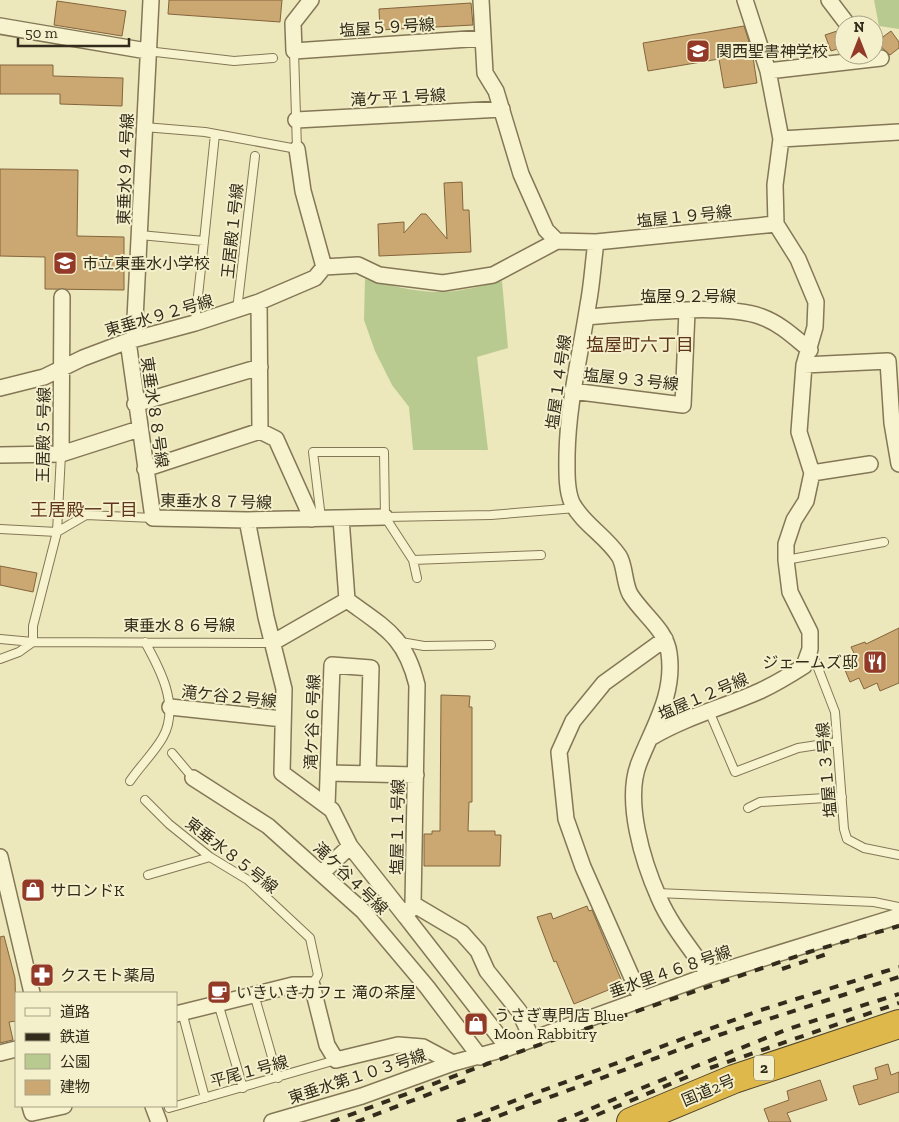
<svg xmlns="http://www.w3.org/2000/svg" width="899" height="1122" font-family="'Zilla Slab','Noto Sans JP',serif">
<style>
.green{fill:#b9ca91}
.building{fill:#cba772;stroke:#83653c}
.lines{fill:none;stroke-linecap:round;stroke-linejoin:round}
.lane-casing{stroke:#847756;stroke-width:10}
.street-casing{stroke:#847756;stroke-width:18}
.highway-casing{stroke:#51442b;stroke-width:30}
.lane{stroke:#f8f3cf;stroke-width:8}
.street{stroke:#f8f3cf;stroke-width:15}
.highway{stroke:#deb84b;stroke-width:28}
.rail{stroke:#332b1b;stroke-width:4;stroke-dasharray:9 9;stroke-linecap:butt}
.labels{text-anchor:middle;stroke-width:4;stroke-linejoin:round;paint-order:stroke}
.shield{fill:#f4f0cb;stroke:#6d6650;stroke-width:1}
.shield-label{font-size:15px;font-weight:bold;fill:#332b1b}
.street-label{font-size:16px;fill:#332b1b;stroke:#f4f0cb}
.poi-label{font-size:16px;fill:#332b1b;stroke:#f4f0cb;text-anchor:start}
.neighbourhood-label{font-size:18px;fill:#5f361b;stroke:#f4f0cb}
</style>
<rect width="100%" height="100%" fill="#ede7bc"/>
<!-- green -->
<path class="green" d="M874,0H899V29L879,26Z
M365,279C396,287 429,296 461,290C475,288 488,284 502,281L508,348L477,357L488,450H413L409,407L392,385L375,351L364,320Z"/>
<!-- building -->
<path class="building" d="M169,0H282L280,22L168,14Z
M57,1L126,11L122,36L54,25Z
M471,3L473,25L380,30L379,9Z
M744,26L752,51L757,83L724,88L719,59L648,71L643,43Z
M840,30L844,39V47L831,51L825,35Z
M891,31L899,42V48L890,55L879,45L883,42L880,39Z
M0,65H53V76L123,78L122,106L60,104V94H0Z
M0,169L78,170L77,236L124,237V290L45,289V257L0,256Z
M462,182L463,210H469L471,252L379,256L378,224L404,222V233L421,214H426L447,239L444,183Z
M0,566L37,573L33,592L0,585Z
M899,628V683L880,691L877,683L864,689L859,678L850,682L845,670L853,667L850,657L855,655L851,647L865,642L866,644Z
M441,695L470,696L469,707H472V802H469L468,831H495V835H501L500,866H424V834H432V831H440Z
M587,906L589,911L592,910L623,984L574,1004L556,961L554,962L537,917L551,913L553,919Z
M4,936L15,978L16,1021L9,1022L13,1040L0,1043V937Z
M888,1064L891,1075L899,1072V1092L859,1105L853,1086L878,1079L875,1068Z
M820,1080L827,1100L787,1113L791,1122H769L764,1109L789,1100L787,1091Z"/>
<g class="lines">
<!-- lane casing -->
<g class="lane-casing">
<path id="lane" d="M147,51L234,61L273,58
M144,127L205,132L297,149L294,51
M140,235L204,241L195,323
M204,241L215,134
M237,310L255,156
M385,517L491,515L576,508
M385,517L413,560L541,555
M321,518L313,452H384L385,517
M0,529L57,532L61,454
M413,560L417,578
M786,560L884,542
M0,639L33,642L272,643
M401,642L424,646L491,645
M811,650L835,712L844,829L847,839L864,848L899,855
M0,659L19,652L33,642V626L57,532L86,515L153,518
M709,711L735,772L798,748L837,742
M172,753L193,778
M130,781C140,766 154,753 163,737C180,706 160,669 145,642
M145,800L169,824L210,857L248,880L310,938L318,975L312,985
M748,808L760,802L842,797
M148,875L210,857
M657,893L874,902L899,907
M254,994L278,1078
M218,1003L243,1088
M182,1012L205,1098
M169,1108L336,1060"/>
</g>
<!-- street casing -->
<g class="street-casing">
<path id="street" d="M311,0L293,23L294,51L483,38
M481,0L485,73L496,91L521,174L546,230L557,241L596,242C593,263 592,285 588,305C580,357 568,403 567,455C567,470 566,489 572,503C583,524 605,535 619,556C625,565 624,583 630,594C642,614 666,629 669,653C675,695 653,727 639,763C624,801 643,862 659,898C671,926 692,950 709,975
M745,0L768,71L781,139L775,185L776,224
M829,0L848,25
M0,26L147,51
M768,71L881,58
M296,120L502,109
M781,139L899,132
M297,149L303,191L324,267
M596,242L776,224
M324,267L358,265L379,275L443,283L493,275L557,241
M259,302L260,431L276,439L312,519
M586,317C632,314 722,302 762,317C781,324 795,338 810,350
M134,339L151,0
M128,341L153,518L247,520L385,517
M804,365L888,361L892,423L899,464
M0,388L44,377L83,358L128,341L195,323L259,302L315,278L324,267
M572,391L683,405L687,311
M135,404L260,367
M61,454L62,297
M0,455L61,454L139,429
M145,469L260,431
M812,473L870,464
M341,518L347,600
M247,520L266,617L284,689L282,773L332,810L350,846L406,917
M347,600C385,628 405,636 417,685L413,904L406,917L508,1048
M272,643L347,600
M170,707L283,719
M652,737C686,717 724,707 760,691C775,684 790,675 804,666L810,649V632L790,592L786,560V544L794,520L806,501L812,473L799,432L804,365L815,327L816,302L798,259L776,224
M328,773L416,775
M193,778L268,826L363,911L427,987L480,1057
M327,806L332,665L371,668L368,774
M0,857L32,993
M322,873L350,846
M413,904L462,933L478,951L487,971L519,1011L532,1039
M641,998L583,867L566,819L559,752L573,721L604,683L665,639
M176,1014L293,985H312L327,1045L336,1060L398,1045L423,1047L453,1063
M0,1053L16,1049
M30,1106L32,1113L64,1106
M153,1106L159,1122
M272,1122L362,1096L453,1063L508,1048L709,975L899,916"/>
</g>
<!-- highway casing -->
<g class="highway-casing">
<path id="highway" d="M631,1122L734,1079L899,1024"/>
</g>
<!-- lane -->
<use href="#lane" class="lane"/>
<!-- street -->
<use href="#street" class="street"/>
<!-- highway -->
<use href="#highway" class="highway"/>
<!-- rail -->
<path class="rail" d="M782,969L827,954
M710,1068L899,1003
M331,1122L530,1048L809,952L899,926
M356,1122L466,1080
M457,1122L761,1010L899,967
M482,1122L719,1035L899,977
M558,1122L788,1029L899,994
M580,1122L694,1074"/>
</g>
<!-- icons -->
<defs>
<g id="school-square" transform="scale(1.25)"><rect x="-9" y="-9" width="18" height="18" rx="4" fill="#923a27" stroke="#f4f0cb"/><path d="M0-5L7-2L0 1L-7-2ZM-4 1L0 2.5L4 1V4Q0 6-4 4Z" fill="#fff"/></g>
<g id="restaurant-square" transform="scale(1.25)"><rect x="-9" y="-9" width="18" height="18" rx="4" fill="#923a27" stroke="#f4f0cb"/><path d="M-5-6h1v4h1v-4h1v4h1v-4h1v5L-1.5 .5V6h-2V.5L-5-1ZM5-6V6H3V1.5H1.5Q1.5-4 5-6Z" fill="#fff"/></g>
<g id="shop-square" transform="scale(1.25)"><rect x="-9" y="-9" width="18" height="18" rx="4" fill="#923a27" stroke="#f4f0cb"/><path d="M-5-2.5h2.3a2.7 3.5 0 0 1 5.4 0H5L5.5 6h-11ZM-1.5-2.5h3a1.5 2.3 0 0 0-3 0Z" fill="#fff"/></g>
<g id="pharmacy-square" transform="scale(1.25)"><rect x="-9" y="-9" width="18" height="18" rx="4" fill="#923a27" stroke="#f4f0cb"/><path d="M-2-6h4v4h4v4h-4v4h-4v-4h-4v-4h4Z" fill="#fff"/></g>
<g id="cafe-square" transform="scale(1.25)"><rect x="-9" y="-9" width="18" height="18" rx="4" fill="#923a27" stroke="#f4f0cb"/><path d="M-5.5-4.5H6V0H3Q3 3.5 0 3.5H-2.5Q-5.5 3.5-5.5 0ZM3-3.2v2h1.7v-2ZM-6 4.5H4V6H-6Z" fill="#fff"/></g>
</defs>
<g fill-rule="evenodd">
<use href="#school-square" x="698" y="51"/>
<use href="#school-square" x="65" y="263"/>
<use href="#restaurant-square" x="875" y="662"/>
<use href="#shop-square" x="33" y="890"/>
<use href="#pharmacy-square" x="42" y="975"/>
<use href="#cafe-square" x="219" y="992"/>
<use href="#shop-square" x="476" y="1024"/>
</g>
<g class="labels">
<!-- shield labels -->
<rect class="shield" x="754" y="1055.5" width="20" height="25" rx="4"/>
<g class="shield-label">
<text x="764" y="1073">2</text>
</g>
<!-- street labels -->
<g class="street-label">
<text transform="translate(387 27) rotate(-4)" y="6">塩屋５９号線</text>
<text transform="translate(398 97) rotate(-3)" y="6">滝ケ平１号線</text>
<text transform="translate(125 169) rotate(-88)" y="6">東垂水９４号線</text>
<text transform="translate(684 216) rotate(-6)" y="6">塩屋１９号線</text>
<text transform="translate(232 231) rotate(-84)" y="6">王居殿１号線</text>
<text x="688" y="302">塩屋９２号線</text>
<text transform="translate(159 315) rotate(-16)" y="6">東垂水９２号線</text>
<text transform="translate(631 379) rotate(6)" y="6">塩屋９３号線</text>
<text transform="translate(558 382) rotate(-82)" y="6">塩屋１４号線</text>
<text transform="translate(155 412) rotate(82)" y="6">東垂水８８号線</text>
<text transform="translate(43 435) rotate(-89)" y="6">王居殿５号線</text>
<text transform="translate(216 501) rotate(1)" y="6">東垂水８７号線</text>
<text x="179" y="631">東垂水８６号線</text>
<text transform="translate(229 696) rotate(6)" y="6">滝ケ谷２号線</text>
<text transform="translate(703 696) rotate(-23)" y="6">塩屋１２号線</text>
<text transform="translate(312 722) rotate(-88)" y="6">滝ケ谷６号線</text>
<text transform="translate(826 770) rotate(-95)" y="6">塩屋１３号線</text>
<text transform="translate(397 827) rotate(-89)" y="6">塩屋１１号線</text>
<text transform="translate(232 855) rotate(38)" y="6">東垂水８５号線</text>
<text transform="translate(351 878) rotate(44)" y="6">滝ケ谷４号線</text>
<text transform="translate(670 971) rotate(-19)" y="6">垂水里４６８号線</text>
<text transform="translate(249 1071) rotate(-15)" y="6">平尾１号線</text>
<text transform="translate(357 1076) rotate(-18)" y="6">東垂水第１０３号線</text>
<text transform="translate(708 1090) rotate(-23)" y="6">国道2号</text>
</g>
<!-- poi labels -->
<g class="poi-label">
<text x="716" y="57">関西聖書神学校</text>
<text x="82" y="269">市立東垂水小学校</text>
<text x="858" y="668" text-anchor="end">ジェームズ邸</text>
<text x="50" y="896">サロンドK</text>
<text x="60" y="981">クスモト薬局</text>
<text x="236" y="998">いきいきカフェ 滝の茶屋</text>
<text x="494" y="1021">うさぎ専門店 Blue<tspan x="494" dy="18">Moon Rabbitry</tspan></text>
</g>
<!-- neighbourhood labels -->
<g class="neighbourhood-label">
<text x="640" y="351">塩屋町六丁目</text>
<text x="84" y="516">王居殿一丁目</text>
</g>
</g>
<!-- legend -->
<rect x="15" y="992" width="162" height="115" fill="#f4f0cb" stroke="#a7a185"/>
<rect x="25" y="1008" width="25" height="8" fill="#f8f3cf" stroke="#a7a185"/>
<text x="60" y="1017" font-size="15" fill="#332b1b">道路</text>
<rect x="25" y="1033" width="25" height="8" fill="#332b1b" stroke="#a7a185"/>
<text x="60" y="1042" font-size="15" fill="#332b1b">鉄道</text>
<rect x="25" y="1054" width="25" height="15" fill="#b9ca91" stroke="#a7a185"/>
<text x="60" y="1067" font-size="15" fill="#332b1b">公園</text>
<rect x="25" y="1080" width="25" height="15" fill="#cba772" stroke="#a7a185"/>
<text x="60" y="1092" font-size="15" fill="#332b1b">建物</text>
<!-- north arrow -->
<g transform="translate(859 40)"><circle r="24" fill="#f4f0cb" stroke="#a7a185"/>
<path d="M0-4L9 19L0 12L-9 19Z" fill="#923a27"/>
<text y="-8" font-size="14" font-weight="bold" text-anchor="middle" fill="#332b1b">N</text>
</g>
<!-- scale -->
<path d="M18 38v8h111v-8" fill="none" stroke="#332b1b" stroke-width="2.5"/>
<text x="25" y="38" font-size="15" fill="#332b1b" stroke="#f4f0cb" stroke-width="4" paint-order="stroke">50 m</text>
</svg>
